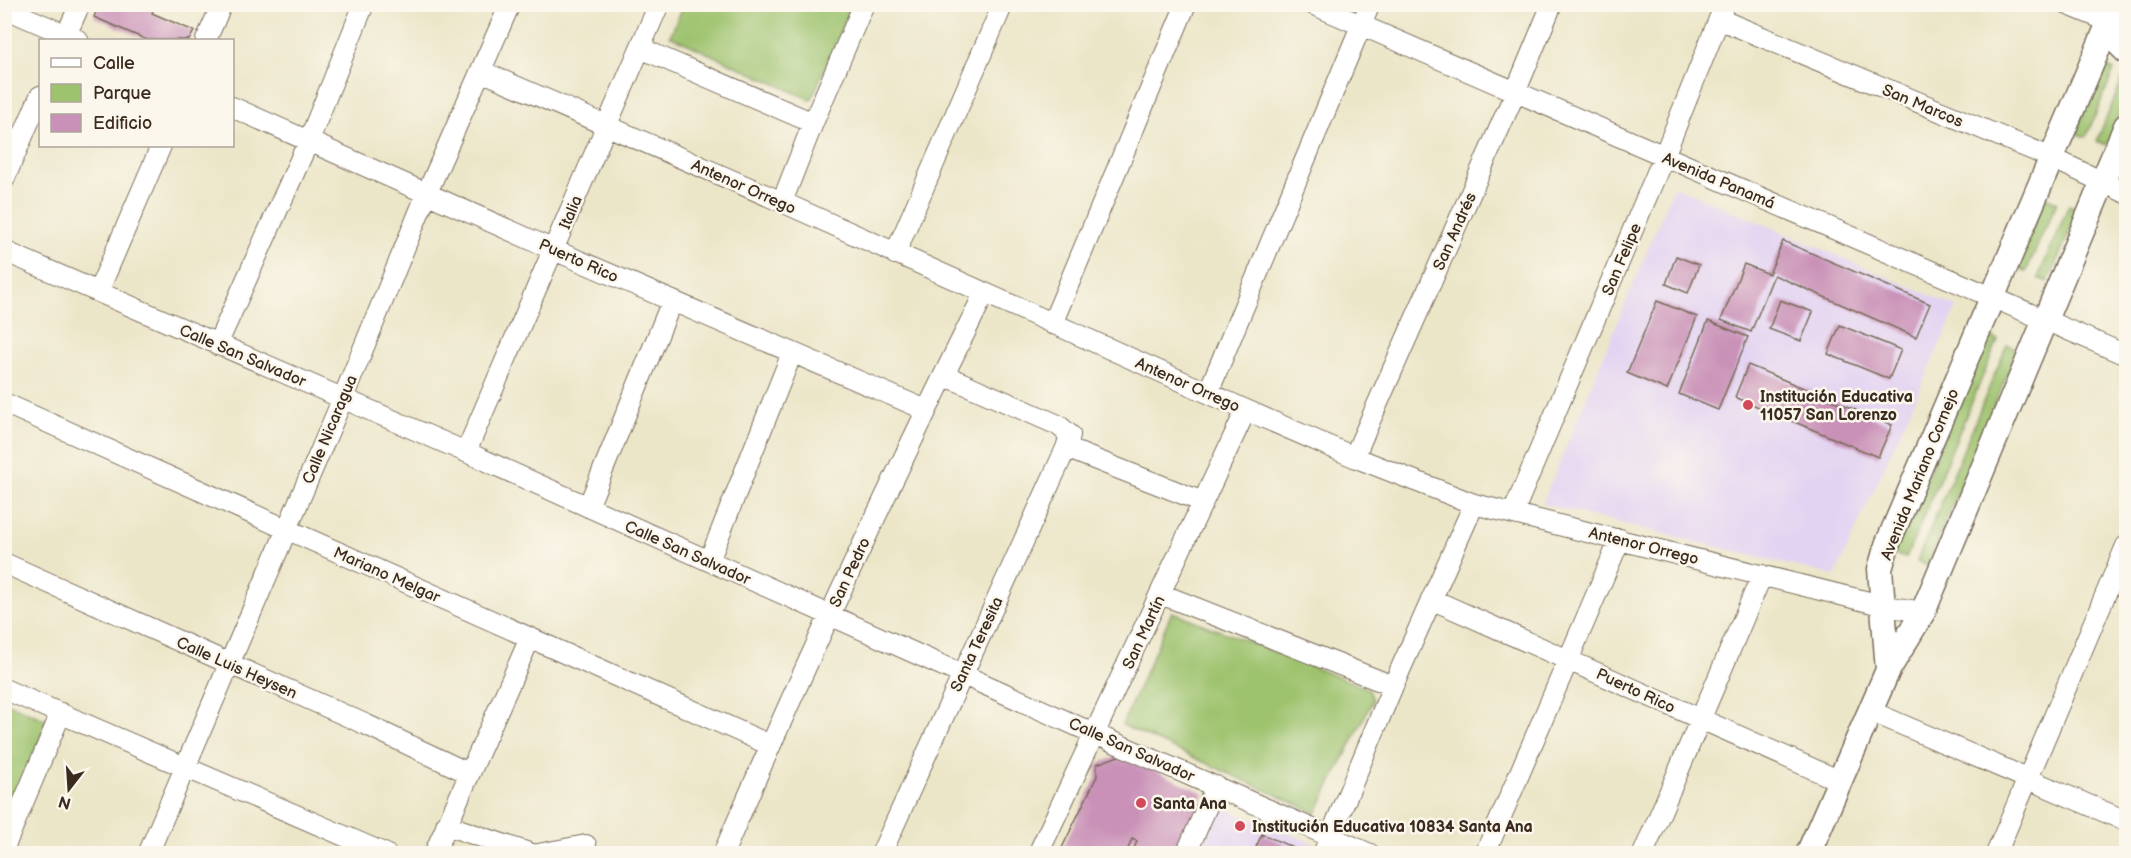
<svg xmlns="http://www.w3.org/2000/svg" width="2131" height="858" font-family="'Balsamiq Sans',sans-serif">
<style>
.built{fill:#e3d3f2}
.green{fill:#9ec36e;stroke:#6c7646;stroke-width:1.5}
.building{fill:#c991b7}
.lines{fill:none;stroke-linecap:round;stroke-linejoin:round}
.minor-casing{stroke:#796c5a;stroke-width:22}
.tertiary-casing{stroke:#796c5a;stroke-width:27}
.minor{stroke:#fff;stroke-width:20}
.tertiary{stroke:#fff;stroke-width:24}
.poi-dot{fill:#d1495b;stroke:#fbf7ec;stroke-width:2}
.labels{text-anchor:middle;stroke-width:5;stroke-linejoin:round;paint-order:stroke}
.street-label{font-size:16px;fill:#3b2a1e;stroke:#fbf7ec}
.poi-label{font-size:16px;font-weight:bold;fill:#3b2a1e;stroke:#fbf7ec;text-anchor:start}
</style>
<rect width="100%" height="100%" fill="#fbf7ec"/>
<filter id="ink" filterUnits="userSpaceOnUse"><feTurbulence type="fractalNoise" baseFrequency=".0167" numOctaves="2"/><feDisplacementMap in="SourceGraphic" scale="12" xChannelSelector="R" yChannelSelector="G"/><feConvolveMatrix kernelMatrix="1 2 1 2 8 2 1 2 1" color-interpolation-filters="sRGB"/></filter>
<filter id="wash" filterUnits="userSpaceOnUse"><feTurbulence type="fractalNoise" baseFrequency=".008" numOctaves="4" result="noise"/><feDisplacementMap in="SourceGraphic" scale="24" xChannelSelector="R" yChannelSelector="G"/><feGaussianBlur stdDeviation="1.35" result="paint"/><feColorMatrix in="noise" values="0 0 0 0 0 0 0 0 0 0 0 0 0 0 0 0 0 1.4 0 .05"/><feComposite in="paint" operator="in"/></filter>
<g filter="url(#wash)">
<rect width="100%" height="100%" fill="#ece6c9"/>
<!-- built -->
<path class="built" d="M1674,186L1957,307L1835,576L1542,504Z
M1221,807L1315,844L1312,853L1199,854Z"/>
<!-- green -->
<path class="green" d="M684,5V4L852,5L811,100L670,36Z
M2103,64L2114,70L2086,137L2075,133Z
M2124,75H2126V99L2107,145L2097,141Z
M2045,197L2057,202L2026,272L2015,267Z
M2069,205L2079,209L2048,282L2038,278Z
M1987,335L1998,340L1906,558L1894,554Z
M2007,345L2018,349L1927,566L1917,561Z
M1172,612L1369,689L1373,700L1316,813L1122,725Z
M5,702L48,721L5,825Z"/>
<g id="blocks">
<!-- building -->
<path class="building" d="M99,4H133L141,8L142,4H155L152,13L194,31L189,40H147L94,17Z
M1783,241L1930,304L1916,337L1774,275L1751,332L1721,320L1744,264L1769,274Z
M1676,256L1699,265L1688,293L1666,284Z
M1780,300L1813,312L1801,341L1769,329Z
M1657,301L1697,317L1667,390L1627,373Z
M1708,321L1748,337L1718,410L1679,394Z
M1840,325L1901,350L1889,379L1828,354Z
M1748,365L1892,425L1878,457L1735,397Z
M1121,755L1204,793L1176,854H1132L1137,841L1132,839L1126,854H1059L1097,776V764Z
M1262,834L1303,852L1302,854H1253Z"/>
</g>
</g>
<g filter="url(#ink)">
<use href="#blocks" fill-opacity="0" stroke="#796c5a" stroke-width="1.5"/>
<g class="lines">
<!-- minor casing -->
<g class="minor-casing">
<path id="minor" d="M1312,4L2126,355
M2066,4L2110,22
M4,8L78,40
M1719,19L2052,158L2126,193
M64,40L80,4
M206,40L222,4
M640,48L813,123
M481,71L782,202L1246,410L1354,457L1474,504L1885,606L1923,612
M232,107L554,250L926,410
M4,180L40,96
M782,202L813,123L864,4
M4,251L466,452L1095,734L1370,854
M895,254L1003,4
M98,292L161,146
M1052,324L1186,4
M217,345L309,140L364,4
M1208,393L1370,4
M4,403L770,745
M1066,448L1203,502
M466,452L659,4
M1354,457L1515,93L1552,4
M588,507L672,301
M1513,513L1664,156L1725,4
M709,561L792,353
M4,563L367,725L468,773
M1161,594L1393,686
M1431,599L1840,781
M4,689L386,854
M1870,711L2126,821
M446,825L532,854
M4,848L61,713
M148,854L343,398L427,193L510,4
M434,854L530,638
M538,854L586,845
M723,854C805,664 892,478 984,294
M881,854L1066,448L1070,435L1058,425L944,375
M1038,854L1246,410
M1186,854L1216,786
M1323,854L1393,686L1474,504
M1485,854L1620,539
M1643,854L1762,575
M1996,854L2126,546"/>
</g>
<!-- tertiary casing -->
<g class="tertiary-casing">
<path id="tertiary" d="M2116,17L2110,22L2116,41L2126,51
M1888,670L1880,569L1887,545L2117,4
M1808,854L1888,670L1923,612L2126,126"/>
</g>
<!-- minor -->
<use href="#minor" class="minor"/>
<!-- tertiary -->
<use href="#tertiary" class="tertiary"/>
</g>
</g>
<!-- markers -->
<g class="poi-dot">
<circle cx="1748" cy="405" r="6"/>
<circle cx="1141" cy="803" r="6"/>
<circle cx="1240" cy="826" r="6"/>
</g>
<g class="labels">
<!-- street labels -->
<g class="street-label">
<text transform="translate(1923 105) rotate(23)" y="6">San Marcos</text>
<text transform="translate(1719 180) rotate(23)" y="6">Avenida Panamá</text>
<text transform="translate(744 186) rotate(24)" y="6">Antenor Orrego</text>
<text transform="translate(570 212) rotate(-67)" y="6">Italia</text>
<text transform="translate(1454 231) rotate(-66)" y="6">San Andrés</text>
<text transform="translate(1621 259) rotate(-67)" y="6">San Felipe</text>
<text transform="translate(579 260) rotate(24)" y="6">Puerto Rico</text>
<text transform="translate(243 355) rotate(23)" y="6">Calle San Salvador</text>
<text transform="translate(1188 384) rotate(24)" y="6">Antenor Orrego</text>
<text transform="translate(329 429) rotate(-67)" y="6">Calle Nicaragua</text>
<text transform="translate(1919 474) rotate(-68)" y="6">Avenida Mariano Cornejo</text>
<text transform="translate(1644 545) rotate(14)" y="6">Antenor Orrego</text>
<text transform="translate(688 552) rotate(24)" y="6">Calle San Salvador</text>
<text transform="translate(849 572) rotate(-65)" y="6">San Pedro</text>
<text transform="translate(387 574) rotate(24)" y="6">Mariano Melgar</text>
<text transform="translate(1143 632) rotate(-65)" y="6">San Martín</text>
<text transform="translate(976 644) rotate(-65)" y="6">Santa Teresita</text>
<text transform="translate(237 667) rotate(24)" y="6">Calle Luis Heysen</text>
<text transform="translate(1636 690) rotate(25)" y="6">Puerto Rico</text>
<text transform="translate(1132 749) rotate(24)" y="6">Calle San Salvador</text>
</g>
<!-- poi labels -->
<g class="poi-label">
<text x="1760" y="402">Institución Educativa<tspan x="1760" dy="18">11057 San Lorenzo</tspan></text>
<text x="1153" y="809">Santa Ana</text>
<text x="1252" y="832">Institución Educativa 10834 Santa Ana</text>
</g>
</g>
<!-- margin -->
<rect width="2131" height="858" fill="none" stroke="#fbf7ec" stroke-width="24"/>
<!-- legend -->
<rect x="39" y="39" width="195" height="108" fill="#fbf7ec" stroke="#aea59a" stroke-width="1.5"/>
<rect x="51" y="58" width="30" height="9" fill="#ffffff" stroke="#aea59a" stroke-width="1.5"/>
<text x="93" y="69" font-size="18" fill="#3b2a1e">Calle</text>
<rect x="51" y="84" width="30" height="18" fill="#9ec36e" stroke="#aea59a" stroke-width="1.5"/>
<text x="93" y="99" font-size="18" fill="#3b2a1e">Parque</text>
<rect x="51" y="114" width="30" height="18" fill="#c991b7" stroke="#aea59a" stroke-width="1.5"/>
<text x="93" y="129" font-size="18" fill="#3b2a1e">Edificio</text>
<!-- north arrow -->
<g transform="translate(69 789) rotate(197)" stroke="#fbf7ec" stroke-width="4.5" paint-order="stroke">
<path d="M0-4.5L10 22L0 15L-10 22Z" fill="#3b2a1e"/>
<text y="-9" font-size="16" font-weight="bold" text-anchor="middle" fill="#3b2a1e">N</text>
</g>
</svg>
